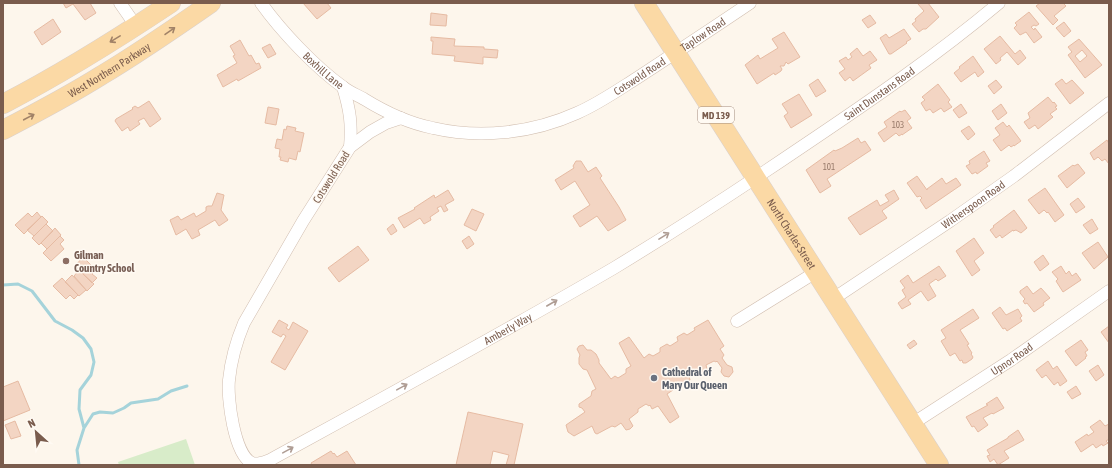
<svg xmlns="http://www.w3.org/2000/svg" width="1112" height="468" font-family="'Asap Condensed',sans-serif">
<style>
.green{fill:#d8ecc9}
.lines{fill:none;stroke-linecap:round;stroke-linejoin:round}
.stream{stroke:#a5d3da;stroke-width:3}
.building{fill:#f3d5c3;stroke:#e6bba3;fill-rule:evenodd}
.street-casing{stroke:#d1beb0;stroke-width:13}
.primary-casing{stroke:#dad1cd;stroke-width:20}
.street{stroke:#fff;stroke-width:12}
.primary{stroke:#fbd9a5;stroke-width:19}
.oneway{stroke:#a18267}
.oneway2{stroke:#af9d94}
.education-dot{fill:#8d6e63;stroke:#fffaf3;stroke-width:1.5}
.worship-dot{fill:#6b7280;stroke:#fffaf3;stroke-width:1.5}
.labels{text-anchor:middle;stroke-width:3;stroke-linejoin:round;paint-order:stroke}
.number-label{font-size:9px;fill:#987a6a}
.shield{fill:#fffaf3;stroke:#a28b7f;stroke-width:1}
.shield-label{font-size:10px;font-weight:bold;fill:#7a5c4d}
.street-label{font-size:11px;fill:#7a5c4d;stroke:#fffaf3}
.education-label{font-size:11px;font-weight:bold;fill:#785e54;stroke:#fffaf3;text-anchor:start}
.worship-label{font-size:11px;font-weight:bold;fill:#5b616d;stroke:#fffaf3;text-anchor:start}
</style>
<rect width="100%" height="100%" fill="#fdf6ec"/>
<!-- green -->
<path class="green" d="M186,439L195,465H119L118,462Z"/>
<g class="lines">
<!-- stream -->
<path class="stream" d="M3,285L18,284L32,291L55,321L72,330L83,338L91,349L94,362L91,375L80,390L79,409L84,428L77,450L79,465
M84,428L93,414L100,412L113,413L124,408L131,403L158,399L171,391L187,386"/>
</g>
<!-- building -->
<path class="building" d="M63,3H90L96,13L85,20L73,4L66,8Z
M303,3H327L331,8L317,19Z
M920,3H928L939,17L926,29H923L919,32L912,24L916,21L915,19L924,11L918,4Z
M1040,3H1063L1066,6L1054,16L1058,20L1053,25L1036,6Z
M1029,12L1039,24L1036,26L1034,25L1031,27L1034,30L1035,28L1042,37L1034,43L1026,32L1020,35L1014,28L1017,25L1015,23Z
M431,13L447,15L446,26L430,25Z
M870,15L876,23L868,28L862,20Z
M53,19L61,32L42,45L34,32Z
M1064,22L1071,31L1064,37L1056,28Z
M904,29L911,39L906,42L907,43L891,54H889L880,38L886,34L889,38Z
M784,32L800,57L788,64L786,62L784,66H780L782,69L781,71L775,75L774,73L757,84L745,65L758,55L760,59L778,48L772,39Z
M1000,36L1015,54L1020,50L1026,58L1018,65L1007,52L1000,58L1001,60L996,64L984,49Z
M431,37L455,39L454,46L484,47V49L498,50L497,58L483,57V64L454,61L455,56L432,54L433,41H431Z
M1079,39L1102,65L1085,78L1068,55L1072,52L1068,47ZM1082,50L1087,56L1080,62L1075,56Z
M240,40L249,56L251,55L256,64L259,63L261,68L238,81L237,79L223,87L217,75L237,63L233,56L235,55L230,46Z
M270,44L276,54L268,58L262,48Z
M857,48L863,56L870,51L877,60L869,65L871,68L853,81L850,77L845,81L839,73L845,69L839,61L846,57L848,60L852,57L850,54Z
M973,56L984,72L978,77L975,72L961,82L954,73L960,68L959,67Z
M818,79L826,91L816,97L809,85Z
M1062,79L1066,84L1072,80L1084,93L1070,104L1055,84Z
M996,80L1002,87L994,94L988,86Z
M938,84L950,100L948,102L952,107L944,112L941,108L933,113L930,109L926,111L921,103L925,100L922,97Z
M799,94L812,115L791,128L784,116L788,113L782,104Z
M1048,97L1053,103L1054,102L1057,106L1055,107L1057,109L1050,114L1053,117L1038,129L1035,125L1029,129L1024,122L1030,118L1028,113Z
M149,101L161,119L150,127L144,118L138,121L140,124L130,131L128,127L122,131L115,121L116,119L133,109L132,108L135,106L138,108Z
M961,104L967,113L959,118L953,110Z
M1001,104L1007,113L998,120L992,111Z
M268,107L279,109L276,125L265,123Z
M905,110L911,118L907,121L912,128L902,135V134L899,136L896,133L884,142L878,133L887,127L884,122L900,111L901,112Z
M1003,122L1007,127L1009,125L1021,141L1014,146V145L1011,147L1009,145L1001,151L993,140L1000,135L995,128Z
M287,126L296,128L295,131L304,133L300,152L298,151L296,160L289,158L288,162L280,160L281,157H279L280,149L275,148L277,139L282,140L284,129L286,130Z
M969,126L975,134L968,140L961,131Z
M858,138L861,143L865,141L871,150L827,179L831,186L820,193L806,170L834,150L835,151L842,148Z
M1107,140L1109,144V164L1105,159L1102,161L1098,157L1094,160L1090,153Z
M984,151L990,161L986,163L988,166L977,174L976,172L972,174L966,166L970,164L969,161Z
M576,161H581L588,172L596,167L602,176L600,178L619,207L626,220L608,231L597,216L580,227L573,216L590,205L575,181L561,190L555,180L574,168L573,166Z
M1078,164L1085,173L1067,188L1058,176L1073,165L1074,166Z
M917,176L927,190V189L942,178L946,184L956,178L961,185L926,209L920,200L922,198L920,196L917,197L907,183Z
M1045,188L1064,215L1055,222L1048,212L1047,213L1044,210L1039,214L1028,200Z
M448,190L454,200L445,205L448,210L444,212L441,206L437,208L439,211L430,217L431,220L424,224L420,218L404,228L398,218L415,209L414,208L434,195L435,198Z
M894,190L899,199L883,210L882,211L887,218L860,235L848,218L877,200L880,206L889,201L885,195Z
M217,193L224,195L221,210L228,220L219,226L215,220L198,230L200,235L192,239L186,229L176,235L170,220L178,216L181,220L194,213L196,217L206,211V207L208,206H212Z
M1078,198L1085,207L1076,213L1070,204Z
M472,209L484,214L476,231L464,225Z
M1014,210L1027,228L1021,233L1016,230L1013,231V230L1002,238L1000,235L996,238L990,230L994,227L993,226Z
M37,212L41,217L24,234L15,225L28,213L32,217Z
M42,216L48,222L34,236L27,230Z
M1092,219L1098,229L1090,234L1083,225Z
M46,224L53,231L39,245L32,238Z
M393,224L397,231L391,235L387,229Z
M55,228L61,235L47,249L41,243Z
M60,236L64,240L60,244L64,249L51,261L43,253Z
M469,236L474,244L467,249L462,241Z
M974,238L984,253L974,261L980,270L972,276L956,251Z
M1098,242L1108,257L1094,269L1082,253Z
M358,246L369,260L339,282L328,268Z
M1043,255L1049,264L1040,271L1034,262Z
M83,257L96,270L92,274L97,278L92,283L75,266Z
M939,266L946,276L938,281L936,279L929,284L936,296L928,301L921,291L908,300L911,304L902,309L898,303L906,297L902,290L905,288L900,281L908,275L913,283Z
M1061,266L1066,274L1069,271L1072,276L1076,273L1081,280L1063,292L1056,281L1058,279L1052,272Z
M79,270L94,284L87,291L74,276Z
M72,275L86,290L79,296L65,282Z
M62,278L78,295L74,299L70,295L66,299L53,286Z
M1027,286L1033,294L1041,288L1050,298L1043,303L1044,305L1034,312L1027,303L1025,304L1023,301L1025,299L1020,293V291Z
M1000,307L1006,315L1018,309L1022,316L1020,318L1022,321L1007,331L1005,328L1003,329L992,313Z
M973,309L979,318L960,330L969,344L967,345L972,353L971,354L973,357L972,359L966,363H963L962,360L960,361L955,353L950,356L941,341L946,338L941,330Z
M279,320L288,325L286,328L289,330L293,322L308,331L285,370L271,362L286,336L283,334L281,337L272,332Z
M708,320L724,346L720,349L724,355L722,358L727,365L732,367L733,372L729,377L724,376L721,372L722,368L717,361L716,362L714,361L706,365L707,369L700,373L697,371L689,376L690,380L683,384L680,382L672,387L673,390L667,394L679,417L670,423L658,406L652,409L650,405L649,406L646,404L638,409V412L629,419L633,426L630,429L626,430L621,423L615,427L612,426L597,434L595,433L592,426L574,436L568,432L566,425L585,412L582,408L579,407V404L591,396L592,391L596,389L587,370L583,369L579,364V358L580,355L577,349L579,346L583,345L587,350H591L596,354L599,360V363L611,379L615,376L618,378L626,373V369L631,366L619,343L629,337L644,358L649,354L653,356L660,352V348L667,344L670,346L678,341L677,337L684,333L687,335L695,330L694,328Z
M1109,326V343L1101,332Z
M914,340L917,344L910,349L907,345Z
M1081,340L1088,350L1085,352L1087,356L1085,357L1086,358L1076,366L1065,351Z
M1048,361L1053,369L1057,366L1067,381L1060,386L1058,382L1054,385L1046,375L1042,378L1036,370Z
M1098,365L1104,375L1096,381L1089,371Z
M18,381L30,410L3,421V387Z
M1076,386L1081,394L1072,399L1067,392Z
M997,397L1004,408L993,414L992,413L983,418L988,425L978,432L974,426L972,427L966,417L988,405L986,404Z
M468,412L523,424L514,465H506L509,455L493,451L490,465H456Z
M1100,420L1105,426L1109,424V439L1106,441L1108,443L1103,446L1102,444L1096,448L1093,444L1081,452L1075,442L1087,434L1088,436L1094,432L1090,427Z
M15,421L21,436L11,439L5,425Z
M1018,430L1024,440L1004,451L1009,458L998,465L994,459L990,462L987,456L990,455L987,450L1008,438V437Z
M331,451L333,454L334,453L337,457L347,451L356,465H312L311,463Z"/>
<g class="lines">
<!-- street casing -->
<g class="street-casing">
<g id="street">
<path d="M120,3L136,26"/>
<path id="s1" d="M261,3C281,31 315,67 343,87C349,92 357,95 364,99C385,112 408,123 433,128C480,139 533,133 577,113C598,104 618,90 637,78C675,53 713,28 750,3"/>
<path d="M343,87C350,110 352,124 350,147"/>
<path id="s2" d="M401,118L386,123L370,132L350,147L303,221L244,323C236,342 231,360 229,380C227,397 234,455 252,463C258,465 264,462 270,460C385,397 501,334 614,268C678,229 741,188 803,146C870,101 937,55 999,3"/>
<path id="s3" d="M833,299L950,221L1014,176L1109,103"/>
<path d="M737,321L816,272"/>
<path id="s4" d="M912,424L1011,360L1109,291"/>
</g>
</g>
<!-- primary casing -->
<g class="primary-casing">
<g id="primary">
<path id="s5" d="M644,3L939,465"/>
<path d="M3,104C61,74 117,39 171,3"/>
<path id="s6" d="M3,130C36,113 70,95 102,75C139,53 175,28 211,3"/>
</g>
</g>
<!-- street -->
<use href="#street" class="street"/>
<!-- primary -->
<use href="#primary" class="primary"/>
</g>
<!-- one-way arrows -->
<defs><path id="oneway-shaft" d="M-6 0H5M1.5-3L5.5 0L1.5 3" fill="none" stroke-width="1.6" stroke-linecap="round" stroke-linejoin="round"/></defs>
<g class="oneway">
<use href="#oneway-shaft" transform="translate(170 31) rotate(-35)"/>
<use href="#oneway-shaft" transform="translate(115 39) rotate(149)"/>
<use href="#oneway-shaft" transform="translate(29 117) rotate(-28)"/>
</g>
<g class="oneway2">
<use href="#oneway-shaft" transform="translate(664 236) rotate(-32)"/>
<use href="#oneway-shaft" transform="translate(552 303) rotate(-30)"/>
<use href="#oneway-shaft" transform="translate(402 387) rotate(-29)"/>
<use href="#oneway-shaft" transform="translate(288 450) rotate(-29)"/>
</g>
<!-- markers -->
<circle class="education-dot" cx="66" cy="261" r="4"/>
<circle class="worship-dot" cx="654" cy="378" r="4"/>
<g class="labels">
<!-- number labels -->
<g class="number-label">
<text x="898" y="128">103</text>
<text x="829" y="170">101</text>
</g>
<!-- shield labels -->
<rect class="shield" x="698" y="107" width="36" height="16" rx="3"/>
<g class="shield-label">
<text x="716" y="119">MD 139</text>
</g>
<!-- street labels -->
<g class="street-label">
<text dy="4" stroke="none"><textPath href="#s1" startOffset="513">Taplow Road</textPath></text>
<text dy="4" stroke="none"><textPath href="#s1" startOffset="92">Boxhill Lane</textPath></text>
<text dy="4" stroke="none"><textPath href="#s6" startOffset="122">West Northern Parkway</textPath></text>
<text dy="4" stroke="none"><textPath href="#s1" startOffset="437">Cotswold Road</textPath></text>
<text dy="4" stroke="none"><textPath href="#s2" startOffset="1143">Saint Dunstans Road</textPath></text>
<text transform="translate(331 177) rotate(-58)" y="4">Cotswold Road</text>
<text dy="4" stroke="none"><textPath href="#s3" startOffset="169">Witherspoon Road</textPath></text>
<text dy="4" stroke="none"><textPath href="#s5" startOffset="274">North Charles Street</textPath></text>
<text dy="4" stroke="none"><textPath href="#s2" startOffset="703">Amberly Way</textPath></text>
<text dy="4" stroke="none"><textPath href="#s4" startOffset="119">Upnor Road</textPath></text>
</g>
<!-- education labels -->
<g class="education-label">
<text x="74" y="259">Gilman<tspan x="74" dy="13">Country School</tspan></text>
</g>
<!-- worship labels -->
<g class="worship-label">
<text x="662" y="376">Cathedral of<tspan x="662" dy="13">Mary Our Queen</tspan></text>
</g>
</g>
<!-- border -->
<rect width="1112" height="468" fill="none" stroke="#7a5c4d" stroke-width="8"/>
<!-- north arrow -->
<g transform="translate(36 432) rotate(333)" stroke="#fffaf3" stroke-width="3" paint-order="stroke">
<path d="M0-3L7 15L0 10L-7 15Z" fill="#7a5c4d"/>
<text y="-6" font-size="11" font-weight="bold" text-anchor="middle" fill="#7a5c4d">N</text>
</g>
</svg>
